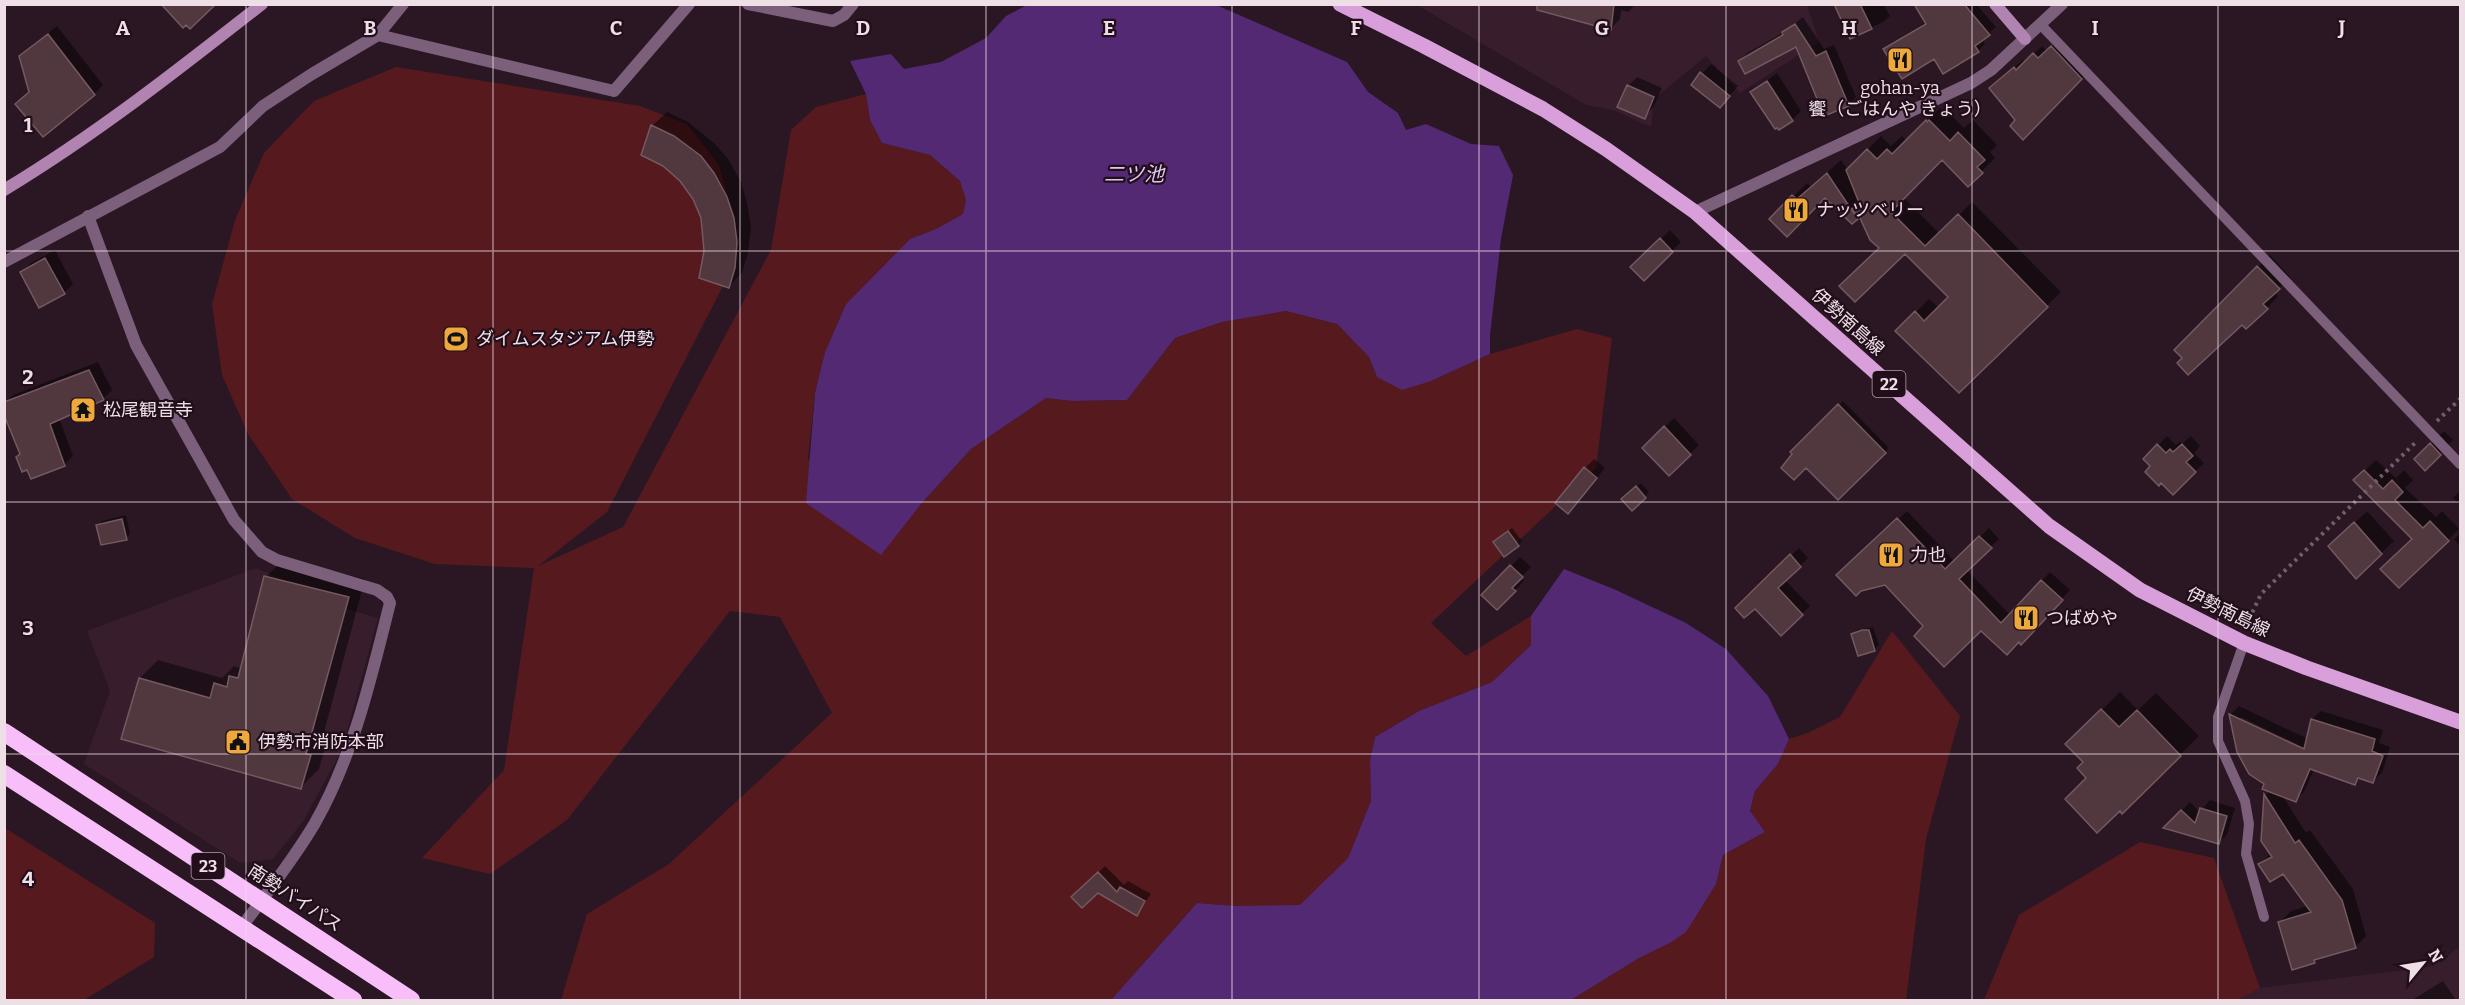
<svg xmlns="http://www.w3.org/2000/svg" width="2465" height="1005" font-family="Bitter,'Noto Sans JP',serif">
<style>
.built{fill:#381e2d}
.green{fill:#561a1e}
.water{fill:#532973}
.shadow{fill:#0007;fill-rule:evenodd}
.building{fill:#51373e;stroke:#755960;stroke-width:1.5}
.lines{fill:none;stroke-linecap:round;stroke-linejoin:round}
.path{stroke:#715e69;stroke-width:4;stroke-dasharray:3 4.5;stroke-linecap:butt}
.lane{stroke:#7b5f7b;stroke-width:10}
.street{stroke:#7b5f7b;stroke-width:12}
.secondary{stroke:#b083b1;stroke-width:12}
.primary{stroke:#d99fdb;stroke-width:15}
.highway{stroke:#f7bef9;stroke-width:18}
.grid{fill:none;stroke:#eedfe7;stroke-width:1.5;stroke-opacity:0.55}
.labels{text-anchor:middle;stroke-width:4.5;stroke-linejoin:round;paint-order:stroke}
.shield{fill:#210e1a;stroke:#b0a0aa;stroke-width:1.5}
.shield-label{font-size:16px;font-weight:bold;fill:#eedfe7}
.poi-label{font-size:18px;fill:#eedfe7;stroke:#210e1a;text-anchor:start}
.street-label{font-size:18px;fill:#eedfe7;stroke:#210e1a}
.water-label{font-size:20px;font-style:italic;fill:#dcc7f1;stroke:#210e1a}
.grid-label{font-size:20px;text-anchor:middle;font-weight:bold;fill:#eedfe7;stroke:#210e1a;stroke-width:4.5;stroke-linejoin:round;paint-order:stroke}
</style>
<rect width="100%" height="100%" fill="#2b1723"/>
<!-- built -->
<path class="built" d="M1417,5H1807L1819,42L1740,93L1706,56L1654,99L1651,127L1613,110L1586,105Z
M256,568L344,608L378,618L342,749L304,820L273,859L240,863L84,764L110,691L87,631Z
M2460,947V1000H2239L2260,988L2429,967Z"/>
<!-- green -->
<path class="green" d="M396,67L640,106L687,124L719,165L736,228L725,282L607,512L538,566L623,527L771,250L791,130L816,107L866,94L870,120L882,143L930,155L960,181L966,200L963,214L936,229L910,239L846,304L825,352L815,393L808,459L921,504L971,449L1046,398L1072,401L1127,400L1175,338L1222,322L1286,311L1337,324L1369,357L1377,377L1431,381L1490,354L1577,329L1612,338L1596,468L1431,623L1466,656L1531,616V645L1492,682L1419,711L1375,737L1370,760L1371,801L1348,858L1300,906H1237L1197,903L1111,1000H561L587,914L669,864L832,713L780,617L730,611L567,820L490,874L422,858L504,770L534,568L435,564L355,538L292,499L248,434L222,375L212,304L235,220L264,153L314,101Z
M1892,631L1960,716L1926,839L1906,1000H1571L1639,958L1670,943L1716,884L1723,855L1765,832L1750,812L1755,791L1778,764L1789,739L1808,733L1840,717Z
M5,828L155,923L154,957L84,1000H5Z
M2140,842L2214,858L2260,988L2239,1000H1984L2019,915Z"/>
<!-- water -->
<path class="water" d="M1029,4L1216,5L1347,62L1368,92L1398,113L1406,130L1426,124L1471,144L1499,146L1513,175L1501,239L1490,335V354L1431,381L1402,390L1377,377L1369,357L1337,324L1286,311L1222,322L1175,338L1127,400L1072,401L1046,398L971,449L921,504L881,555L806,503L815,393L825,352L846,304L910,239L936,229L963,214L966,200L960,181L930,155L882,143L870,120L866,94L850,61L891,54L904,69L941,62L986,38L1006,16Z
M1564,569L1616,590L1686,623L1726,649L1768,696L1789,739L1778,764L1755,791L1750,811L1765,832L1723,855L1716,884L1686,932L1670,943L1639,958L1571,1000H1111L1197,903L1237,906L1300,905L1348,858L1371,801L1370,760L1375,737L1419,711L1492,682L1531,645V616Z"/>
<!-- shadow -->
<path class="shadow" d="M1551,4H1636L1628,12L1621,10L1620,19L1611,28Z
M1836,4H1883L1890,16L1883,22L1851,37Z
M1915,4H1976L1996,27L1982,39L1985,44L1978,51L1935,57L1885,50L1892,43L1926,22Z
M1803,17L1824,49L1834,45L1856,97L1848,105L1797,45L1740,61L1747,53L1784,32Z
M57,26L103,85L94,94L30,91L20,56Z
M2060,39L2090,70L2023,137L1999,80L2023,60L2025,63L2042,46L2047,51Z
M1711,64L1738,86L1720,106L1693,84Z
M1777,73L1801,111L1792,120L1752,92Z
M1637,77L1662,88L1653,108L1644,117L1628,86Z
M1940,108L1942,110L1944,108L1964,128L1973,120L1997,145L1990,152L1995,158L1968,185L1942,158L1903,197L1940,234L1972,202L2061,292L1959,391L1897,331L1929,299L1939,308L1950,297L1905,252L1881,248L1859,215L1852,222L1825,196L1771,219L1807,183L1811,187L1841,160L1848,170L1881,136L1891,146L1902,136L1906,141Z
M667,112L688,122L714,143L728,159L741,182L747,203L751,227L748,253L742,273L728,287L706,251L702,217L687,188L671,171L643,154L653,125Z
M1670,230L1681,242L1644,279L1632,267Z
M55,250L73,284L64,293L22,272L31,263Z
M2270,255L2290,277L2274,292L2278,296L2267,308L2184,358L2176,350Z
M98,362L112,390L103,399L59,418L73,456L65,464L32,477L4,403L13,395Z
M1843,401L1889,448L1838,498L1792,452Z
M1674,418L1699,445L1669,474L1644,448Z
M2444,431L2453,440L2425,468L2416,459Z
M2167,436L2176,445L2180,441L2182,444L2191,436L2200,446L2194,453L2204,463L2173,493L2145,459Z
M1594,459L1605,468L1577,502L1585,468Z
M2376,460L2396,478L2404,470L2413,480L2405,488L2436,517L2442,511L2459,529L2448,540L2414,538L2355,480Z
M1641,483L1649,492L1632,509L1627,495Z
M2460,491V505L2453,498Z
M1907,511L1955,562L1989,528L1999,539L1967,570L2010,615L2050,572L2070,590L2030,634L1925,626L1885,583L1847,567Z
M2367,511L2394,541L2356,577L2331,546Z
M126,515L130,534L126,538L98,525L102,521Z
M1512,528L1522,541L1518,545L1499,538Z
M2460,533V547L2454,539Z
M1799,548L1808,558L1785,580L1810,606L1781,634L1755,607L1737,608Z
M1520,557L1531,567L1520,578L1524,581L1497,608L1483,595Z
M284,559L365,579L323,736L328,737L319,769L301,787L140,678L158,660L222,678L234,666L240,668L243,665L266,577Z
M1873,627L1879,645L1875,649L1859,654L1853,634L1857,630Z
M2120,692L2138,710L2156,693L2199,736L2122,812L2088,778L2085,762L2067,744Z
M2239,706L2308,739L2312,719L2321,711L2383,730L2379,743L2390,747L2382,773L2373,781L2361,777L2355,784L2314,769L2304,792L2295,800L2282,795L2306,833L2310,830L2353,889L2366,936L2355,947L2319,957L2314,962L2280,922L2291,911L2308,906L2283,872L2260,864L2271,853L2263,841L2266,795L2270,790L2239,752L2231,714ZM2241,717L2311,751L2310,754L2241,721Z
M2210,800L2235,808L2227,835L2218,843L2166,827L2190,802L2200,812Z
M1105,866L1124,885L1128,881L1151,894L1137,914L1098,892L1073,897Z
M2443,981L2456,1000H2412Z"/>
<!-- building -->
<path class="building" d="M161,4H216L190,29L186,25L183,28Z
M1537,4H1614L1611,30L1537,10Z
M1834,4H1860L1872,29L1850,39Z
M1914,4H1964L1990,35L1975,46L1979,52L1943,74L1934,59L1902,79L1883,49L1926,24Z
M1795,24L1816,56L1826,51L1849,106L1824,116L1796,47L1745,74L1738,61L1783,35L1782,32Z
M48,34L95,95L43,137L15,104L29,92L19,56Z
M2051,46L2082,79L2023,140L2010,126L2015,120L1989,88L2014,67L2016,70L2033,53L2038,58Z
M1700,72L1730,96L1720,108L1691,85Z
M1767,81L1793,121L1779,130L1777,128L1775,129L1750,92Z
M1627,85L1654,97L1645,119L1617,107Z
M1926,120L1927,122L1929,120L1950,141L1958,132L1985,160L1977,167L1983,173L1968,187L1942,160L1891,212L1925,246L1958,214L2048,307L1959,393L1895,331L1915,311L1924,321L1948,297L1905,254L1855,302L1839,286L1879,248L1870,240L1860,218L1851,209L1858,219L1852,224L1825,198L1787,237L1769,219L1792,195L1797,199L1827,173L1851,209L1860,205L1846,170L1867,149L1877,159L1887,149L1892,154Z
M651,125L674,136L701,156L714,173L727,197L734,218L737,242L735,268L729,288L699,278L704,251L701,218L693,199L680,181L663,166L641,155Z
M1660,238L1673,252L1644,281L1630,267Z
M45,258L65,294L39,308L20,272Z
M2257,266L2280,289L2263,304L2268,309L2246,329L2242,325L2188,375L2177,363L2182,358L2174,350Z
M89,370L104,400L50,424L65,466L31,479L27,470L22,472L16,457L20,454L4,415V402Z
M1838,404L1886,453L1838,500L1806,468L1794,480L1781,468L1792,454L1790,452Z
M1664,426L1691,455L1669,476L1642,448Z
M2430,443L2441,455L2425,471L2414,459Z
M2157,444L2166,453L2170,449L2173,452L2182,444L2193,456L2186,462L2196,472L2173,495L2161,483L2159,486L2145,472L2150,466L2143,459Z
M1584,467L1597,478L1568,514L1555,503Z
M2364,470L2383,489L2392,480L2403,492L2395,500L2423,528L2430,521L2449,541L2399,588L2380,569L2412,539L2353,480Z
M1636,486L1646,498L1632,511L1621,499Z
M1897,518L1945,569L1979,536L1992,548L1959,579L2001,623L2041,580L2063,600L2021,645L2019,642L2007,655L1981,631L1944,667L1914,636L1923,626L1885,585L1861,591L1856,596L1836,575Z
M122,519L127,540L101,545L96,525Z
M2354,522L2382,554L2356,579L2328,546Z
M1508,531L1519,546L1504,557L1493,542Z
M1790,554L1801,567L1778,588L1803,615L1781,636L1755,609L1744,618L1735,608Z
M1510,565L1523,577L1512,588L1516,591L1497,610L1481,595Z
M264,576L349,597L306,754L311,755L301,789L121,739L139,678L210,698L214,683L227,687L229,676L238,678Z
M1862,630H1869L1875,651L1858,656L1851,634Z
M2101,709L2119,727L2137,710L2181,756L2122,814L2120,811L2097,833L2065,799L2086,778L2077,768L2083,762L2065,744Z
M2229,714L2304,749L2311,719L2375,739L2372,751L2383,756L2373,783L2358,778L2355,785L2310,769L2296,802L2262,789L2264,784L2249,774L2237,752Z
M2264,794L2295,843L2299,840L2342,900L2356,948L2314,960L2315,963L2292,970L2278,922L2311,912L2283,874L2270,882L2258,864L2272,857L2261,841Z
M2200,808L2227,816L2219,844L2163,828L2181,810L2195,823Z
M1098,872L1117,892L1120,887L1145,901L1137,916L1098,893L1082,908L1071,897Z"/>
<g class="lines">
<!-- path -->
<path class="path" d="M2437,421L2460,399
M2246,626L2261,594L2417,441"/>
<!-- lane -->
<path class="lane" d="M2040,24L2460,464
M2244,643L2218,717V741L2245,801L2249,824L2246,854L2264,917"/>
<!-- street -->
<path class="street" d="M748,4L833,21L844,15L853,4
M378,35L614,91L689,4
M1695,212L1971,83L1991,70L2062,4
M88,216L136,345L234,520L262,552L277,560L377,590L387,597L390,603C371,678 354,754 315,823C294,859 266,894 241,928
M4,262L220,147L263,106L312,74L378,35L403,4"/>
<!-- secondary -->
<path class="secondary" d="M1995,4L2025,39
M4,190C95,135 178,70 262,4"/>
<!-- primary -->
<path class="primary" d="M1340,4L1424,46L1543,109L1606,149L1695,212L2049,526L2140,590L2244,643L2307,668L2460,722"/>
<!-- highway -->
<path class="highway" d="M4,732L411,1000
M4,774L353,1000"/>
</g>
<!-- grid -->
<path class="grid" d="M246,4V1000M493,4V1000M740,4V1000M986,4V1000M1232,4V1000M1479,4V1000M1726,4V1000M1972,4V1000M2218,4V1000M4,251H2460M4,502H2460M4,754H2460"/>
<!-- icons -->
<defs>
<g id="restaurant-square" transform="scale(1.35)"><rect x="-9" y="-9" width="18" height="18" rx="4" fill="#eea83c" stroke="#210e1a"/><path d="M-5-6h1v4h1v-4h1v4h1v-4h1v5L-1.5 .5V6h-2V.5L-5-1ZM5-6V6H3V1.5H1.5Q1.5-4 5-6Z" fill="#111"/></g>
<g id="stadium-square" transform="scale(1.35)"><rect x="-9" y="-9" width="18" height="18" rx="4" fill="#eea83c" stroke="#210e1a"/><path d="M0-5a6.5 5 0 1 0 0 10a6.5 5 0 1 0 0-10ZM-3.5-1.8h7v3.6h-7Z" fill="#111"/></g>
<g id="temple-square" transform="scale(1.35)"><rect x="-9" y="-9" width="18" height="18" rx="4" fill="#eea83c" stroke="#210e1a"/><path d="M0-6L5-2H3V0L6.5 2.5H4V6H1.5V3h-3V6H-4V2.5H-6.5L-3 0V-2H-5Z" fill="#111"/></g>
<g id="civic-square" transform="scale(1.35)"><rect x="-9" y="-9" width="18" height="18" rx="4" fill="#eea83c" stroke="#210e1a"/><path d="M-.6-6.5H3V-4.5H.6V-3L4-1V1h2V6H-6V1h2V-1L-.6-3ZM-1.2 2.5V6h2.4V2.5Z" fill="#111"/></g>
</defs>
<g fill-rule="evenodd">
<use href="#restaurant-square" x="1900" y="60"/>
<use href="#restaurant-square" x="1796" y="210"/>
<use href="#stadium-square" x="456" y="339"/>
<use href="#temple-square" x="83" y="410"/>
<use href="#restaurant-square" x="1891" y="555"/>
<use href="#restaurant-square" x="2026" y="618"/>
<use href="#civic-square" x="238" y="742"/>
</g>
<g class="labels">
<!-- shield labels -->
<g class="shield">
<rect x="1872.5" y="371" width="33" height="26" rx="4.5"/>
<rect x="191.5" y="853" width="33" height="26" rx="4.5"/>
</g>
<g class="shield-label">
<text x="1889" y="390">22</text>
<text x="208" y="872">23</text>
</g>
<!-- poi labels -->
<g class="poi-label">
<text x="1900" y="94" text-anchor="middle">gohan-ya<tspan x="1900" dy="21">饗（ごはんや きょう）</tspan></text>
<text x="1816" y="216">ナッツベリー</text>
<text x="476" y="345">ダイムスタジアム伊勢</text>
<text x="103" y="416">松尾観音寺</text>
<text x="1910" y="561">力也</text>
<text x="2046" y="624">つばめや</text>
<text x="258" y="748">伊勢市消防本部</text>
</g>
<!-- street labels -->
<g class="street-label">
<text transform="translate(1848 322) rotate(42)" y="6">伊勢南島線</text>
<text transform="translate(2228 612) rotate(26)" y="6">伊勢南島線</text>
<text transform="translate(295 898) rotate(33)" y="6">南勢バイパス</text>
</g>
<!-- water labels -->
<g class="water-label">
<text x="1134" y="181">二ツ池</text>
</g>
</g>
<g class="grid-label">
<text x="123" y="35">A</text>
<text x="370" y="35">B</text>
<text x="616" y="35">C</text>
<text x="863" y="35">D</text>
<text x="1109" y="35">E</text>
<text x="1356" y="35">F</text>
<text x="1602" y="35">G</text>
<text x="1849" y="35">H</text>
<text x="2095" y="35">I</text>
<text x="2342" y="35">J</text>
<text x="28" y="132">1</text>
<text x="28" y="384">2</text>
<text x="28" y="635">3</text>
<text x="28" y="886">4</text>
</g>
<!-- border -->
<rect width="2465" height="1005" fill="none" stroke="#eedfe7" stroke-width="12"/>
<!-- north arrow -->
<g transform="translate(2423 963) rotate(60)" stroke="#210e1a" stroke-width="4.5" paint-order="stroke">
<path d="M0-4.5L10 22L0 15L-10 22Z" fill="#eedfe7"/>
<text y="-9" font-size="16" font-weight="bold" text-anchor="middle" fill="#eedfe7">N</text>
</g>
</svg>
